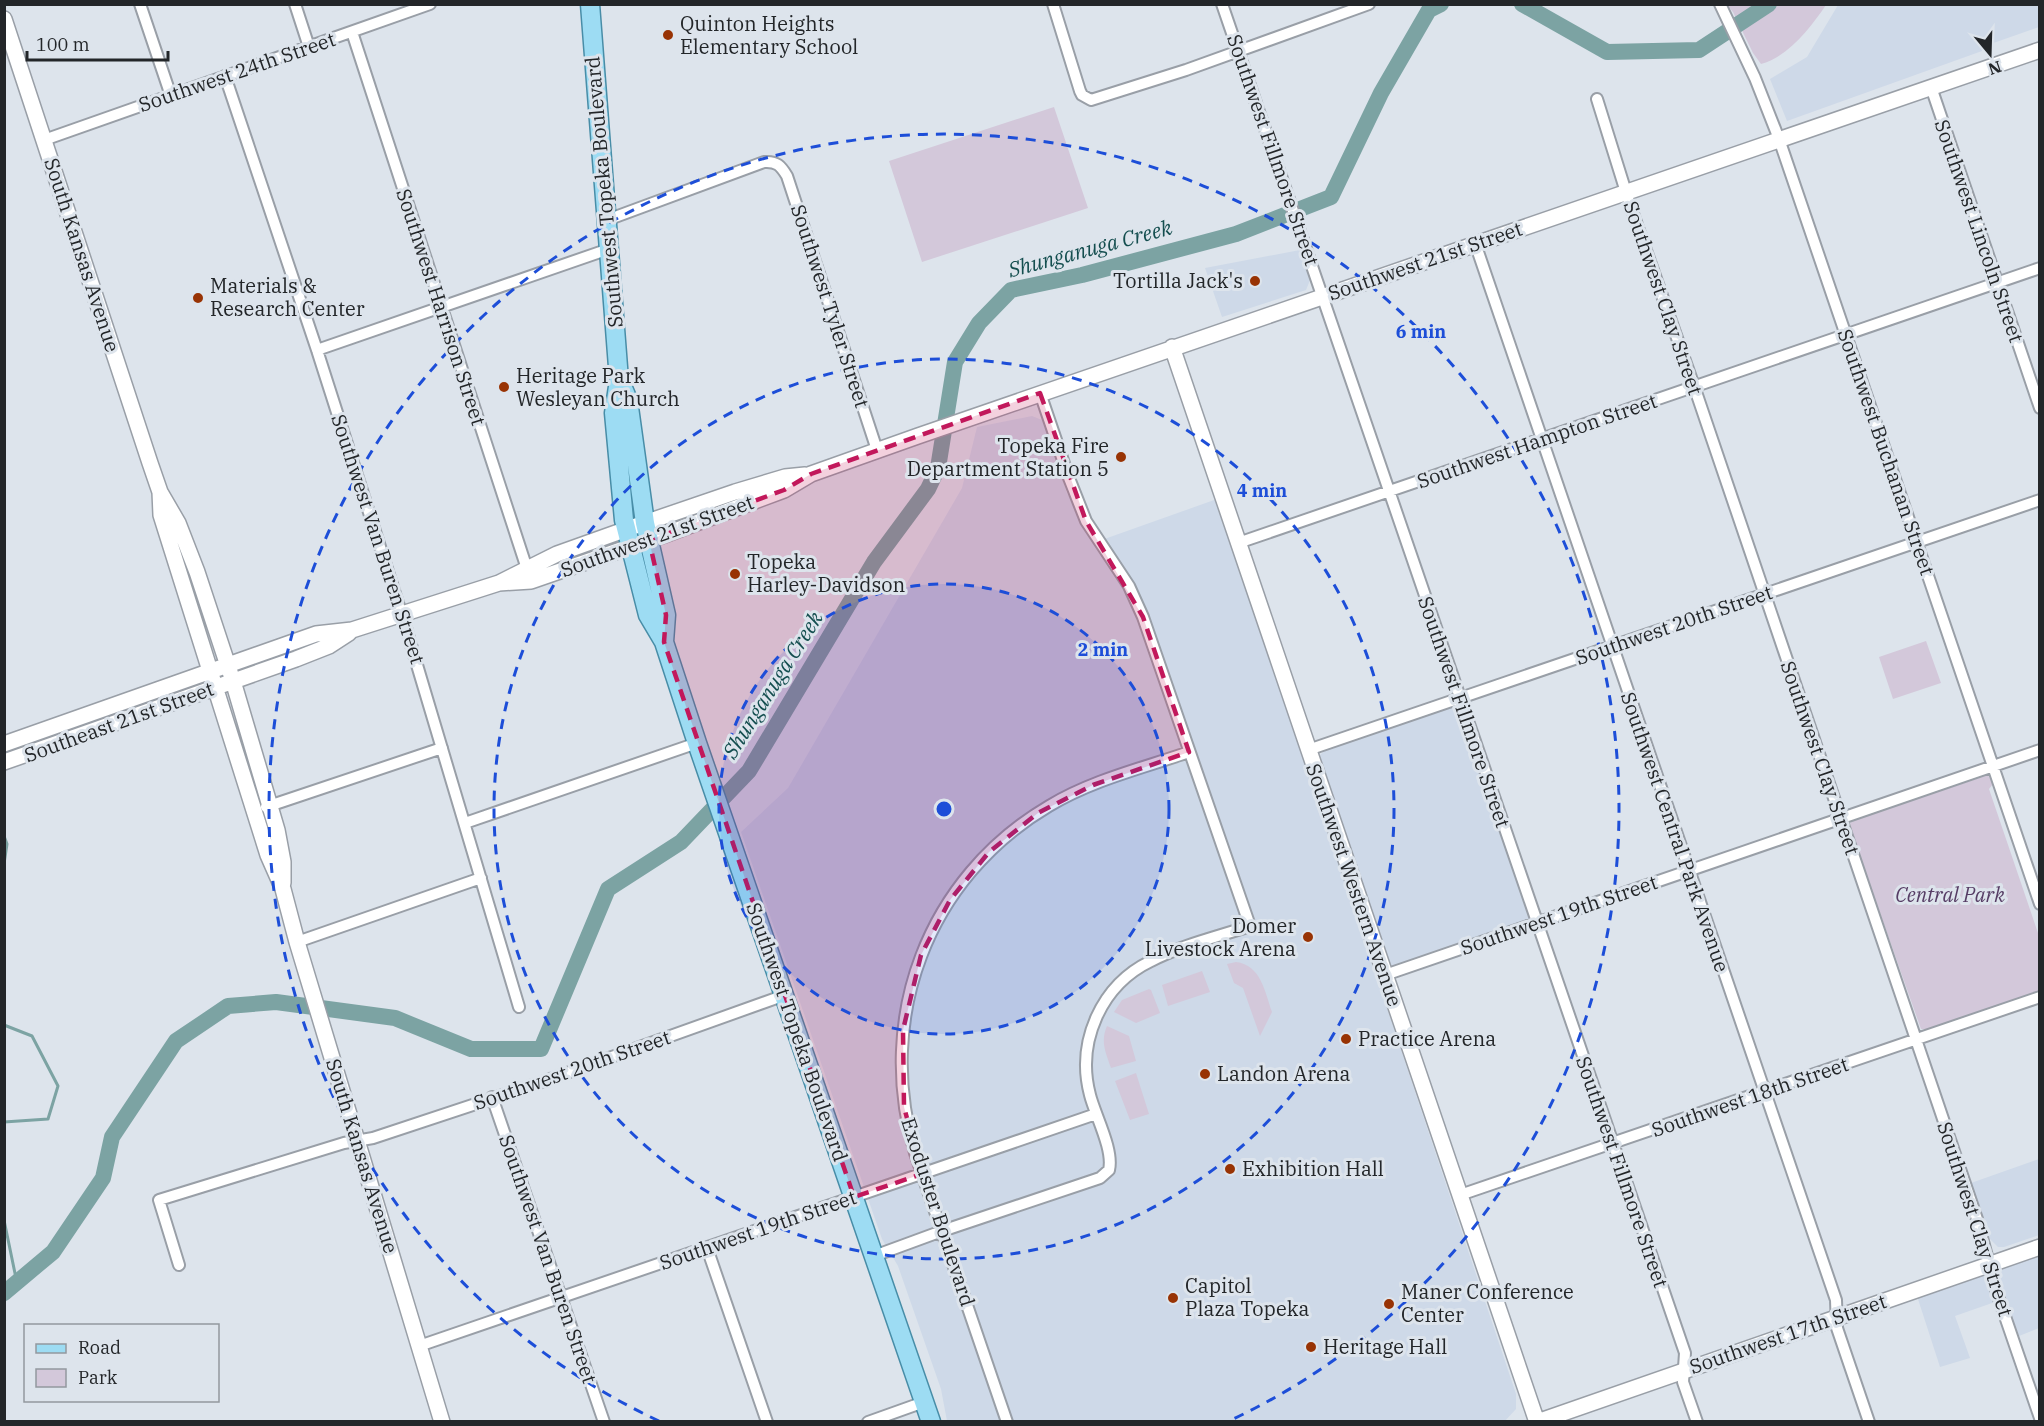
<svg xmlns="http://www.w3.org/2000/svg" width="2044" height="1426" font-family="'IBM Plex Serif',serif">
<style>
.built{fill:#ced9e8}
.green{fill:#d3c8da}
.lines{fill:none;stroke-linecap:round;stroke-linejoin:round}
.stream{stroke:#7ca3a3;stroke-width:3}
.river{stroke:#7ca3a3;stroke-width:16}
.street-casing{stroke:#999fa7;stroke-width:14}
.secondary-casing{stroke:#999fa7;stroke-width:18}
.primary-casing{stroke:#488da7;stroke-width:21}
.street{stroke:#fff;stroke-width:10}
.secondary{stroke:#fff;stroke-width:15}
.primary{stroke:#9ddcf3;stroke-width:18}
.marked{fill:#c2185b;fill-opacity:0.2;stroke:#c2185b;stroke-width:4.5;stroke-dasharray:12 8;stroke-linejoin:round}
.ring{fill:none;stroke:#1d4ed8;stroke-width:3;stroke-dasharray:10 8}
.poi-dot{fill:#983304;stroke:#dde4ec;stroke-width:2}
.labels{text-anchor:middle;stroke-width:6;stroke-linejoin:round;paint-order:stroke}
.poi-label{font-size:20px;fill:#232629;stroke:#dde4ec;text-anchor:start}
.street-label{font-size:20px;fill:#232629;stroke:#dde4ec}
.park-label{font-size:20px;font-style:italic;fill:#563d65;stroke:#dde4ec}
.water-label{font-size:21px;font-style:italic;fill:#144e4f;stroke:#dde4ec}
.centre{fill:#1d4ed8;stroke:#dde4ec;stroke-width:3}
.ring-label{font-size:18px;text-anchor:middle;font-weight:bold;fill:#1d4ed8;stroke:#dde4ec;stroke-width:6;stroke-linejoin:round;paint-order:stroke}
</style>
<rect width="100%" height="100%" fill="#dde4ec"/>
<!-- built -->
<path class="built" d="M1838,5H2039V27L1982,47V51L1787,121L1770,79L1807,57Z
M1300,250L1310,280L1306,290L1222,317L1205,268Z
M1032,416L1042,420L1067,493L1096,542L1217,499L1516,1394V1409L1504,1422L947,1421L941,1389L898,1266L882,1239L741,832L788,788L962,488L977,427Z
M1455,706L1461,714L1530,915L1529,920L1525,923L1397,966L1390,967L1318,757L1324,751Z
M2039,1159V1235L2004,1247H1998L1989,1238L1971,1183Z
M2039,1254V1328L2019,1336L1999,1276L2001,1270L2004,1266Z
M1983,1274L1995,1302L1955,1316L1970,1358L1940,1367L1917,1296Z"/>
<!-- green -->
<path class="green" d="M1727,5H1826C1811,27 1788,57 1761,64L1753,53L1733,12Z
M1054,107L1088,208L922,262L889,161Z
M1926,641L1941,683L1893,699L1879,657Z
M1988,775L1993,784L1989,789L2039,936V991L1929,1029H1921L1851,831L1850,823L1856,819Z
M1236,962C1261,965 1265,992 1272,1012L1260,1036L1243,988L1234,983L1227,964Z
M1202,971L1210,992L1168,1006L1162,985Z
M1149,989L1151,990L1160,1013L1136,1023L1114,1012L1122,1000Z
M1107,1026L1129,1036L1136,1061L1111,1068C1106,1053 1100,1042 1107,1026Z
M1136,1073L1149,1114L1130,1120L1115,1081Z"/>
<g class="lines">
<!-- stream -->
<path class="stream" d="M4,836L7,844L4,864
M4,1025L32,1036L58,1086L48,1119L4,1122
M4,1220L17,1283"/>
<!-- river -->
<path class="river" d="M1522,4L1607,52L1699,50L1769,4
M4,1293L53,1252L103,1178L112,1137L176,1041L228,1006L276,1002L395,1018L471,1049H541L608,889L681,842L749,771L874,562L928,489L938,468L955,362L979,323L1011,290L1082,275L1236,234L1331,197L1381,93L1429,10L1441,4"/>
<!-- street casing -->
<g class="street-casing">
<path id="street" d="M140,4L171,96
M295,4L309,47
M1053,4L1080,91L1082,95L1091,100L1186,70L1369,4
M1222,4L1685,1353L1683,1382L1697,1422
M1720,4L1755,78L1779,139L2040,904
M352,32L529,575
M225,76L317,350L406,628L519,1007
M1931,87L2040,408
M1597,99L1630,205L1694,386L1977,1219L1997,1293L2040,1418
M44,140L430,4
M607,220L764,162C777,161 781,166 787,176L877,450
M1475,243L1836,1300L1837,1328L1869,1422
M317,350L609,249
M1238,543L2040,268
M1308,750L2040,500
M266,807L442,748
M465,823L697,743
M297,942L481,878
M1385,975L2040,750
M492,1097L604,1422
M1460,1195L2040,997
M707,1248L767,1422
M874,1256L942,1231L1100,1178L1109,1170C1114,1150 1095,1115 1090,1095C1076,1042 1101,985 1151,961C1182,945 1217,937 1250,926L1143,617L1129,586L1086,521L1069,478L1040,393
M179,1265L159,1200L344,1143L373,1138L539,1083L785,995
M419,1346L1096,1114
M868,1422L924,1402
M1007,1422L915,1153C875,1018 927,878 1049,806C1092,780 1143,768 1189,752"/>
</g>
<!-- secondary casing -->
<g class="secondary-casing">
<path id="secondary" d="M4,19L150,463L160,492L178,523L197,572L233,681L277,830L283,862V883
M1172,347L1537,1422
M160,492L161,515L268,855L283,889L297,942L442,1422
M499,583L531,581L664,535L784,490L811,474L918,436L2040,50
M4,744L316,634L352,630L499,583L557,554L627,529L735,492L785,477L805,475
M4,762L296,659L329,646L349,633
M1537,1422L2040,1247"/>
</g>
<!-- primary casing -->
<g class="primary-casing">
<path id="primary" d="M590,4L619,380L614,413L624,520L648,615L664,642L697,743L931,1422
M620,381L628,400L645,523L666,615L664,642"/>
</g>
<!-- street -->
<use href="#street" class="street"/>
<!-- secondary -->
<use href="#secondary" class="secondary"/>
<!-- primary -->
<use href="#primary" class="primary"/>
</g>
<!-- marked area -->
<path class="marked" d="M1040,393L1086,521L1143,617L1189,752L1093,785L1038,813L989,852L950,900L921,955L903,1030L904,1107L922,1174L854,1197L664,642L666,615L649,540L784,490L811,474Z"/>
<!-- distance rings -->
<circle cx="944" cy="809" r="225" fill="#1d4ed8" fill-opacity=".12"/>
<g class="ring">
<circle cx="944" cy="809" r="225"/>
<circle cx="944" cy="809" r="450"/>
<path d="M659 1421A675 675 0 1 1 1229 1421"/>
</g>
<!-- markers -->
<g class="poi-dot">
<circle cx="668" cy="35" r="6"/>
<circle cx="1255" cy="281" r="6"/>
<circle cx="198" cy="298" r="6"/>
<circle cx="504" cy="387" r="6"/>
<circle cx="1121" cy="457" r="6"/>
<circle cx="735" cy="574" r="6"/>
<circle cx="1308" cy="937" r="6"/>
<circle cx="1346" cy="1039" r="6"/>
<circle cx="1205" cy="1074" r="6"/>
<circle cx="1230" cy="1169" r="6"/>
<circle cx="1173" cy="1298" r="6"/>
<circle cx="1389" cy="1304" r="6"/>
<circle cx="1311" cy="1347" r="6"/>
</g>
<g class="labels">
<!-- poi labels -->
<g class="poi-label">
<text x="680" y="31">Quinton Heights<tspan x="680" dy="23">Elementary School</tspan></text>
<text x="1243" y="288" text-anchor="end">Tortilla Jack's</text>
<text x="210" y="293">Materials &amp;<tspan x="210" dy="23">Research Center</tspan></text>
<text x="516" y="383">Heritage Park<tspan x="516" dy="23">Wesleyan Church</tspan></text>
<text x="1109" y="453" text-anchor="end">Topeka Fire<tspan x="1109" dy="23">Department Station 5</tspan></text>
<text x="747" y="569">Topeka<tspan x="747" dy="23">Harley-Davidson</tspan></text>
<text x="1296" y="933" text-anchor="end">Domer<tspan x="1296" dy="23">Livestock Arena</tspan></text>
<text x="1358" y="1046">Practice Arena</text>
<text x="1217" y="1081">Landon Arena</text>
<text x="1242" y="1176">Exhibition Hall</text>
<text x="1185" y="1293">Capitol<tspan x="1185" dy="23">Plaza Topeka</tspan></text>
<text x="1401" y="1299">Maner Conference<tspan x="1401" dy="23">Center</tspan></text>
<text x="1323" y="1354">Heritage Hall</text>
</g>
<!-- street labels -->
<g class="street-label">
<text transform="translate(237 72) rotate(-19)" y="7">Southwest 24th Street</text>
<text transform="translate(1273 150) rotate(71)" y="7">Southwest Fillmore Street</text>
<text transform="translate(604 192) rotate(-95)" y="7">Southwest Topeka Boulevard</text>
<text transform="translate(1979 231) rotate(71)" y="7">Southwest Lincoln Street</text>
<text transform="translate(82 255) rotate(72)" y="7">South Kansas Avenue</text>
<text transform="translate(1425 261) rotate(-19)" y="7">Southwest 21st Street</text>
<text transform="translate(1663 298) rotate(71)" y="7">Southwest Clay Street</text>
<text transform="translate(830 306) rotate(72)" y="7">Southwest Tyler Street</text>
<text transform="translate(441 307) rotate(72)" y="7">Southwest Harrison Street</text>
<text transform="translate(1537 441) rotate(-19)" y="7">Southwest Hampton Street</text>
<text transform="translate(1886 452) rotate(71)" y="7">Southwest Buchanan Street</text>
<text transform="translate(657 536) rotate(-20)" y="7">Southwest 21st Street</text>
<text transform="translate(378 539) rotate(72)" y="7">Southwest Van Buren Street</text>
<text transform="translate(1674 625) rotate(-19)" y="7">Southwest 20th Street</text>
<text transform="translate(1464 712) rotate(71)" y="7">Southwest Fillmore Street</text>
<text transform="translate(119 722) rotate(-20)" y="7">Southeast 21st Street</text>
<text transform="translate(1820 758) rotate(71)" y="7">Southwest Clay Street</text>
<text transform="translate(1675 832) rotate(71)" y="7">Southwest Central Park Avenue</text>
<text transform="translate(1354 885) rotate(71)" y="7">Southwest Western Avenue</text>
<text transform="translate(1559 915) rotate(-19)" y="7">Southwest 19th Street</text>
<text transform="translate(797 1032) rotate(71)" y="7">Southwest Topeka Boulevard</text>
<text transform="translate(572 1070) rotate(-19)" y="7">Southwest 20th Street</text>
<text transform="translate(1750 1097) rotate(-19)" y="7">Southwest 18th Street</text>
<text transform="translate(362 1156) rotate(73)" y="7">South Kansas Avenue</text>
<text transform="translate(1622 1172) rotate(71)" y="7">Southwest Fillmore Street</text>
<text transform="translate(938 1212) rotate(72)" y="7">Exoduster Boulevard</text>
<text transform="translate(1975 1219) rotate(72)" y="7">Southwest Clay Street</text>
<text transform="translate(758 1230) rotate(-19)" y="7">Southwest 19th Street</text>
<text transform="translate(548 1259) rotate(71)" y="7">Southwest Van Buren Street</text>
<text transform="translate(1788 1334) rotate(-19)" y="7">Southwest 17th Street</text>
</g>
<!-- park labels -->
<g class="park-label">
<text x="1950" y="902">Central Park</text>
</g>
<!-- water labels -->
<g class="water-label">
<text transform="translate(1090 249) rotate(-15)" y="7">Shunganuga Creek</text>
<text transform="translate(773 685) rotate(-58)" y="7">Shunganuga Creek</text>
</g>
</g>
<circle cx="944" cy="809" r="9" class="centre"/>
<g class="ring-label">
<text x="1421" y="338">6 min</text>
<text x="1262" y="497">4 min</text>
<text x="1103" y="656">2 min</text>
</g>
<!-- border -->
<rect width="2044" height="1426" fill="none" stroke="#232629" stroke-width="12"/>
<!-- legend -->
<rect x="24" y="1324" width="195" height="78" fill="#dde4ec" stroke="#93989e" stroke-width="1.5"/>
<rect x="36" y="1344" width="30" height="9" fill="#9ddcf3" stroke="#93989e" stroke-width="1.5"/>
<text x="78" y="1354" font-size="18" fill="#232629">Road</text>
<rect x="36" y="1369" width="30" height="18" fill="#d3c8da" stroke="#93989e" stroke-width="1.5"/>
<text x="78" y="1384" font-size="18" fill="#232629">Park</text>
<!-- north arrow -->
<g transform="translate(1990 54) rotate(161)" stroke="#dde4ec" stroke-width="4.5" paint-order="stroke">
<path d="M0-4.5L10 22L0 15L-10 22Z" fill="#232629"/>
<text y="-9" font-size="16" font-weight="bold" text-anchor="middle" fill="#232629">N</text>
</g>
<!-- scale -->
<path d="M27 51v9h141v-9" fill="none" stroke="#232629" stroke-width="3"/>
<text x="36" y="51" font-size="18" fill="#232629" stroke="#dde4ec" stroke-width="4.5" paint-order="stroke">100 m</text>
</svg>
